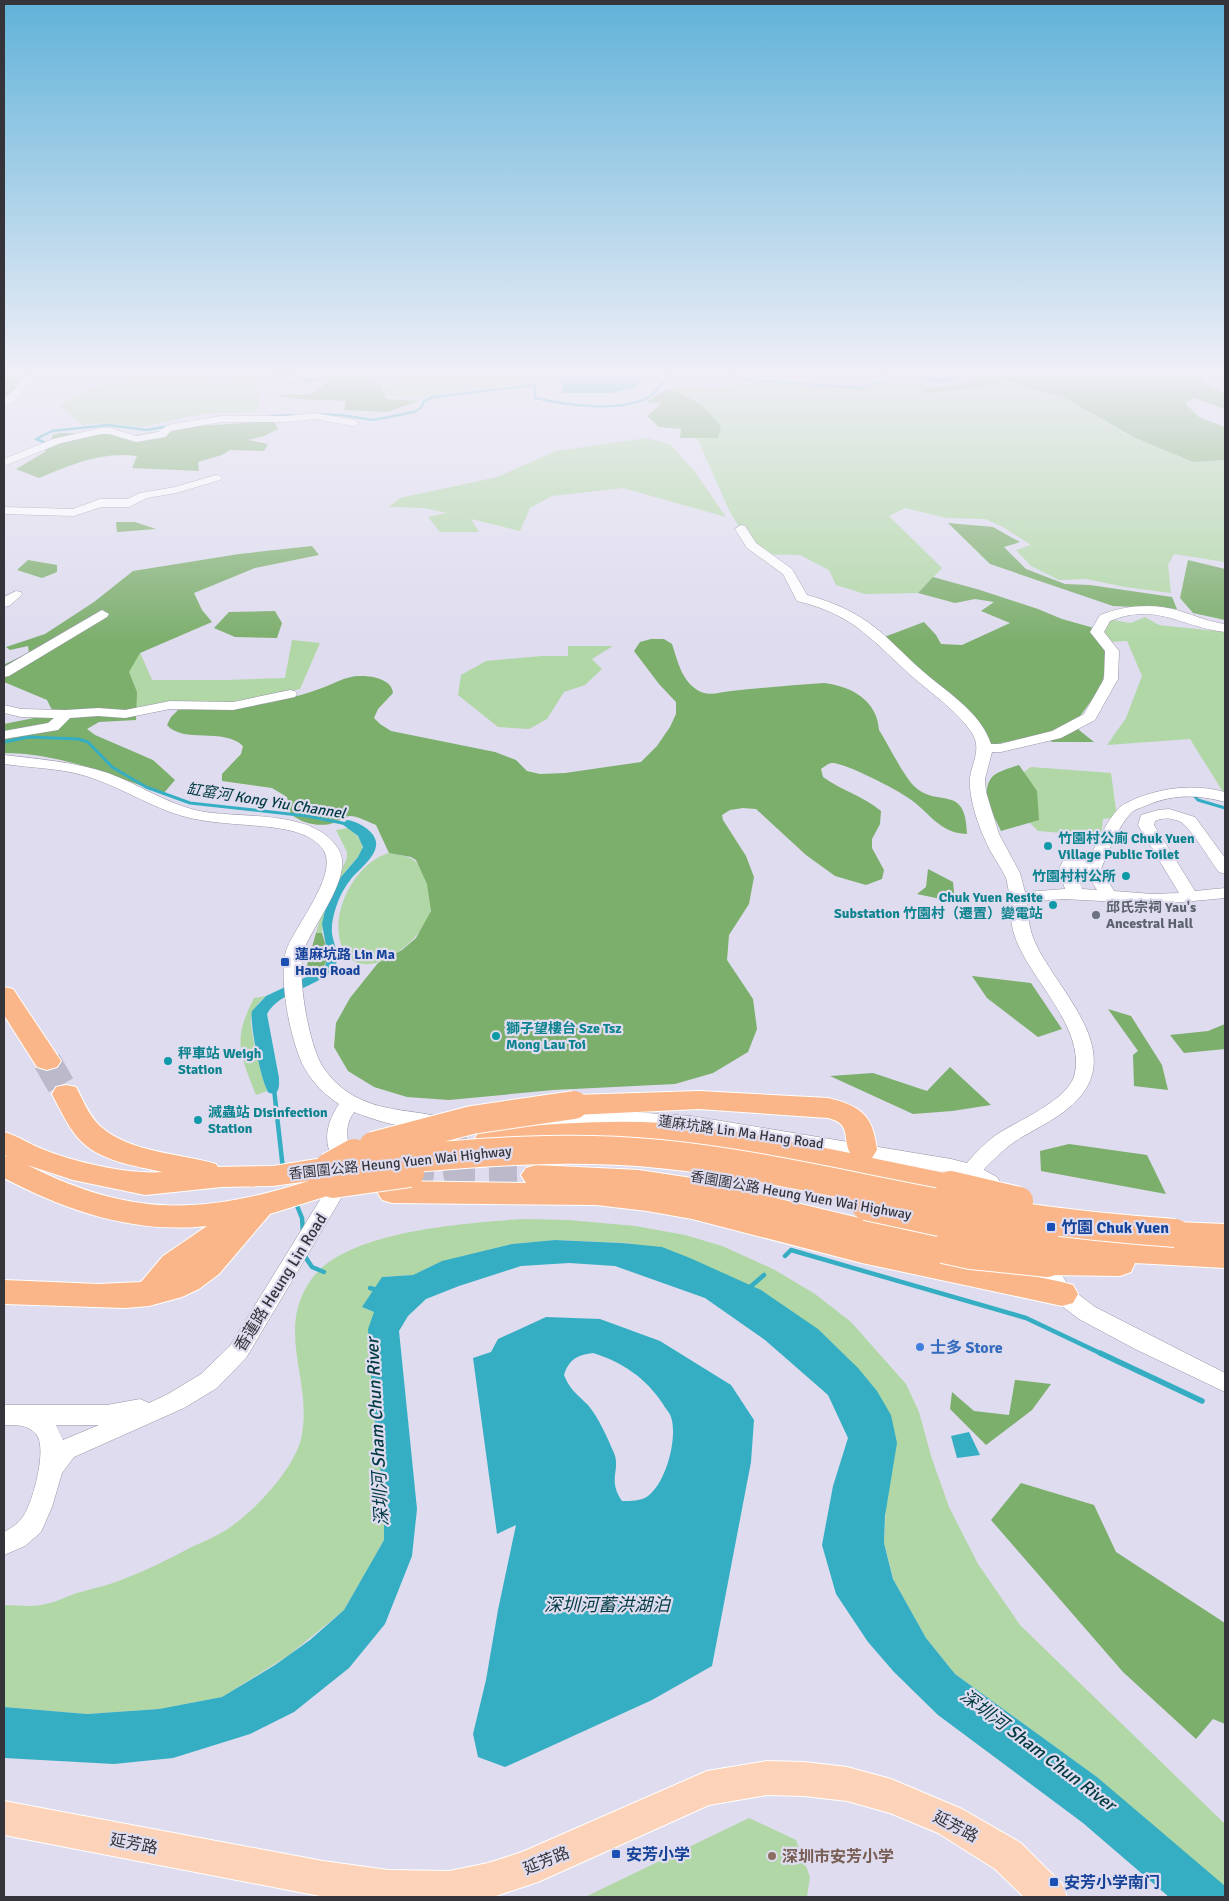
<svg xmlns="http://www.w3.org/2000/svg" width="1229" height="1901" font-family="Signika,'Noto Sans SC',sans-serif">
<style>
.green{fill:#b1d7a6}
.forest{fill:#7cae6c}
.water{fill:#35aec3;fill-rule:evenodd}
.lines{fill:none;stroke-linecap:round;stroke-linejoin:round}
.stream-far3{stroke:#35aec3;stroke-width:2.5}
.stream-far2{stroke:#35aec3;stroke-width:3}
.stream-far1{stroke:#35aec3;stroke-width:4.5}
.stream{stroke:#35aec3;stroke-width:5.5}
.minor-tunnel{stroke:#bcbaca;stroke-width:20;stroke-dasharray:20 10;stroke-linecap:butt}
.highway-tunnel{stroke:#bcbaca;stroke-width:28;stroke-dasharray:28 14;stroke-linecap:butt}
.minor-casing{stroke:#9694a5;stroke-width:1}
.major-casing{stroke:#fff;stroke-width:2}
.highway-casing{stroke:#fff;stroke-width:2}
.minor{fill:#fff;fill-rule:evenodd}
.major{fill:#fcd3b8;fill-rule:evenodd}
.highway{fill:#fab688;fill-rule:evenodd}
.highway-bridge-casing{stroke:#fff;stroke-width:30;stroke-linecap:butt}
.highway-bridge{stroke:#fab688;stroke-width:28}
.culture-dot{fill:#0f9aa8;stroke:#dedcee;stroke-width:2}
.worship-dot{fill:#6b7280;stroke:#dedcee;stroke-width:2}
.transit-dot{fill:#1a4fb4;stroke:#dedcee;stroke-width:2}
.shop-dot{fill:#3f7fe0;stroke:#dedcee;stroke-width:2}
.education-dot{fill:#8d6e63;stroke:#dedcee;stroke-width:2}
.labels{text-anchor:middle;stroke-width:4.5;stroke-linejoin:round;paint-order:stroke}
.culture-label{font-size:14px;font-weight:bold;fill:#0d838f;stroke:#dedcee;text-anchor:start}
.worship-label{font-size:14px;font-weight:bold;fill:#5b616d;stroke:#dedcee;text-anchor:start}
.transit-label{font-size:14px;font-weight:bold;fill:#164399;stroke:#dedcee;text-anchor:start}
.street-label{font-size:14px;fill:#35343b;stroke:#dedcee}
.water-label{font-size:15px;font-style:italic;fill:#023a43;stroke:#dedcee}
.near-transit-label{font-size:16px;font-weight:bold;fill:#164399;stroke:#dedcee;text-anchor:start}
.near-street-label{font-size:16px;fill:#35343b;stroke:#dedcee}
.near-shop-label{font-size:16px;font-weight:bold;fill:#366cbe;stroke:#dedcee;text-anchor:start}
.near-education-label{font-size:16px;font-weight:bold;fill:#785e54;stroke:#dedcee;text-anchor:start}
.near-water-label{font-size:18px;font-style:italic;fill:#023a43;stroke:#dedcee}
</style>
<rect width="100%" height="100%" fill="#dedcee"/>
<!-- green -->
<path class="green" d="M133,376H207L231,379L235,376H257L259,398L257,412L200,414L142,427L101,423L82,425L60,406C80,389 107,384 133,376Z
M403,376H545L550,380L407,398L375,394Z
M897,376H901L905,384L918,379L928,384L926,393L999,379L1063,397L1128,435L1192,462L1225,459V562L1174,554L1168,565L1171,593L1125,587L1086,579L1059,580L1031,566L1016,550L1031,545L1003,527L985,519L947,518L905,508L889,516L942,568L918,593L865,594L836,585L829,570L800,555L755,554L729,510L682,404L670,387L716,388L745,382L862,388L888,381Z
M647,438L671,445L695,472L726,517L623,488L552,496L530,508L520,531L471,519L479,532H440L428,517L447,513L424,508L389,507L400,498L497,477L556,451Z
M1145,617L1159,625L1225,632V795L1190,739L1107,745L1126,718L1142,676L1127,641L1107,642L1100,629L1107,619L1131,623Z
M292,640L320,643L300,689L232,703L160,704L97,712L139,650L152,680H226L285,678Z
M568,646H613L592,659L602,669L585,685L564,692L547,719L529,729L498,727L458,695L461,675L486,661L542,656H568Z
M1031,767L1111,773L1117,817L1103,819L1101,836L1038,831L1030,823L1018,776Z
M348,828C356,835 364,840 362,852L341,877L324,913L322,933H316L322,913L347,858V852L336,830Z
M389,853C414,858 415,856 426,880C430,888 433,904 430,913C422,941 363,989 343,949C327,916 355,862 389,853Z
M266,996C260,1001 252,1009 251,1018C249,1028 263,1080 267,1091L256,1095C240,1053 232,1041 254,998Z
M523,1219L568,1220L635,1226L685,1235L722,1246L775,1270L815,1294L851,1322L906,1384L919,1412L931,1456L949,1507L978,1564L1020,1625L1225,1824V1893L1097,1777L955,1674L926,1638L894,1581L884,1543L891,1415L628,1243L557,1240L512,1244L440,1262L413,1275L382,1277L364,1308L374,1312L384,1498V1540L344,1610L289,1655L222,1697L159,1709L87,1714L4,1707V1605C16,1605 30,1607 41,1605C54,1603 66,1597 77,1593C95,1588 114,1584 131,1576C150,1569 168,1559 186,1550C199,1543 214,1538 226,1530C254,1512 297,1467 302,1434C312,1377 274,1329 313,1277C350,1230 467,1223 523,1219Z
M749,1818L796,1840L810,1877L807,1897H585Z"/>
<!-- forest -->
<path class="forest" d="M4,376H24L15,390L4,400Z
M310,376H365L379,383L386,399L419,401L387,412L344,410L346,401L298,399L275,395L312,394L333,378L303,384L301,379Z
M975,376H1202L1201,381L1225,394V409L1194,398L1185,403L1199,417L1225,427V460L1193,462L1133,437L1065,398L1004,380L984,387L926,393L920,389L966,383Z
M667,389C693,398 705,405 721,427L718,438H680L681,429L659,427L647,416L662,403L646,402Z
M259,422H274L278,429L264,436L248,440L268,444L264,451L230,450L222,455L198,462L199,471L132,468L137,456C103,451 70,465 39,478L16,469L45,452L53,435L60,433L135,435L184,427Z
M116,522H135L156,529L117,532Z
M948,523L993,527L1020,542L1004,547L1026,569L1065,584L1090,585L1172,597L1177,609L1113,606L990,564Z
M312,546L319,555L255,568L194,593L202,610L212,622L140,653L129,672L137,692L136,720L99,722L87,729L95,735L153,760L175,780L163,794C112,775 59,753 4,753V724L54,714L47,700L4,682L5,664L29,653L28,646L10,650L6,647L45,634L94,602L133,571L239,554Z
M28,560L57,565V572L42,578L17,570Z
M1188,560L1225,569V620L1193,613L1180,598Z
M933,577L980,590L1038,609L1062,619L1094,628L1110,650L1101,687L1078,719L1079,730L1094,742H1053L1035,736L992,745L985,736L879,639L924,622L936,635L941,644L962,645L1010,623L981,611L994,602L975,599L955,603L918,593Z
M275,611L282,623L277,638L235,637L214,628L229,612Z
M651,639H664L672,644C678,662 682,683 701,692C711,696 721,692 731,691C762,688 793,685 824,683C851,686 877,700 879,730C888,744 903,775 914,786C937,809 966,782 967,834C938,833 929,811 907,797C896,789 842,761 831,763C827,764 824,767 821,769L823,777C842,791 862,795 881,811L880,824L872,839V848L884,870L882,879L866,885L835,876L806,855L756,809L743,808L730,810L722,815L723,820L746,856L754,877L749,904L729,935L727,960L753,999L757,1029L748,1052L713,1073L675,1084L553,1090L449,1100L407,1097L374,1087L348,1071L334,1047L336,1023L350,998L378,963L402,950L416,938L431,911L427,884L416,860L411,857L389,853L376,825C368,822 358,816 350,816C344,816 341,820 336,822C322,828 302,824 291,814L287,797L272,788L222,781V774L241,754L243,746C224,727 183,744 167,725L171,717L178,710C212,707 248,709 281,700C295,697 309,693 322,688C335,683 348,675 362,676C374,676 392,680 393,693L378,709L374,718L380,724L391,731L495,752L516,760L527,771L540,774L565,773L641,762L657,746L670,727L676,714V702L659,684L634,651L640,642Z
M1019,765L1037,791L1039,820L1001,831C994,815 978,792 993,776C999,771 1011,768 1019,765Z
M928,869L953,882L955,902L917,894L926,887Z
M316,933H322C328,953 333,966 310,975L307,965Z
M972,976L1031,983L1062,1029L1038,1037L987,998Z
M1108,1009L1131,1016L1162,1065L1168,1090L1134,1086L1133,1055L1138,1051Z
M1225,1024V1049L1184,1053L1170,1035L1208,1031Z
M950,1067L991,1105L952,1111L913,1114L830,1076L873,1073L927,1091Z
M1069,1144L1147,1155L1166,1194L1041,1171L1040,1151Z
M1015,1380L1051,1384L1032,1410L986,1445L950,1409L952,1392L974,1411L1009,1415Z
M1021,1483L1094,1505L1116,1552L1225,1623V1724L1213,1719L1196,1739L1123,1672L991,1520Z"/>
<!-- water -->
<path class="water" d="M555,376H645L634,388L612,393H562V384Z
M915,376H964C952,385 928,386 915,376Z
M347,820C357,821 375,831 376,842C378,856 358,870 351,879C346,885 342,892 339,899C335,909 331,922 332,933C333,944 341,955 335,966C323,987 279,990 267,1014L279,1078C279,1084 280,1089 275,1094L269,1093C262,1086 249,1022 252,1011L266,996L317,972L325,966L328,957L322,924L326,905L341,877L358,857L363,847L358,836L342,824Z
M555,1240L622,1243L662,1247L690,1258L761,1290L818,1329L858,1368L877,1391L891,1415L897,1443L885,1516L884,1543L893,1579L926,1638L955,1674L1097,1777L1225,1886V1897H1169L1083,1823L938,1715L894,1672L868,1642L836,1594L822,1545L833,1486L848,1438L828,1395L765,1340L705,1298L615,1266L569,1263L521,1266L459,1286L426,1299L408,1316L399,1331L417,1509L412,1556L385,1624L349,1668L294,1712L250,1734L173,1758L114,1764L4,1758V1707L87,1714L159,1709L222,1697L275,1665L310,1640L344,1610L384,1540V1500L373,1406L368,1329L374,1312L362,1307L382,1277L413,1275L442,1261L512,1244Z
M546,1317L600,1319L660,1341L731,1385L754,1420L751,1462L712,1666L652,1700L505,1767L478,1757L473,1734L486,1680L498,1610L516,1525L497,1534L473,1358L491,1352L498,1339ZM593,1353C622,1362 646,1378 663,1404C665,1408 670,1413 671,1417C678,1438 666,1483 648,1496C641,1501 631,1501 622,1501C607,1479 621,1470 614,1453C607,1437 599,1418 588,1405C577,1394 570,1390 564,1375C569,1360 576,1355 593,1353Z
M969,1432L980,1455L957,1458L951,1436Z"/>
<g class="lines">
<!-- stream-far3 -->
<path class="stream-far3" d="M727,376L746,380L861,388L885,380L887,376
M315,414L341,415L373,420L414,412L421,408L424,401L433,397L535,385V398C566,405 620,413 649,397C658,391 662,380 671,376
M271,416L294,415
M41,445L44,442L36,439L52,431L108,425L147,430L169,426"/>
<!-- stream-far2 -->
<path class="stream-far2" d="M4,742L29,737L78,739L88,742L112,767L146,787L190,803L307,816L347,824
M1192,793L1198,800L1225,808"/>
<!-- stream-far1 -->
<path class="stream-far1" d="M274,1089L283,1169
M295,1201L302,1218L303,1233
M304,1255L312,1267L324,1272
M785,1256L791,1250L1026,1318L1102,1354
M370,1288L377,1290
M749,1288L764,1275"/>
<!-- stream -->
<path class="stream" d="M1100,1353L1202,1401"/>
<!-- minor-tunnel -->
<path class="minor-tunnel" d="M434,1149H441L453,1154C466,1181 432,1181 416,1172L414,1162L421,1153Z"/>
<!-- highway-tunnel -->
<path class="highway-tunnel" d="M47,1061L66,1094
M441,1149L459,1141L489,1138
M447,1176L536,1175"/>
<!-- minor casing -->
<g class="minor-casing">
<path id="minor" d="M23,376H33C26,388 18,403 4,406V398L15,389Z
M275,376H297L298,378L293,381Z
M315,413L354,420L359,423L354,426L315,419L286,422H221L171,431L165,437L136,442L109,434H101L61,443L4,466V459L53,439L101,428H110L136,436L158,432L168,425L221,416H286Z
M216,475L220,476L222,478L220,480L176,493L147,498L129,507H101L74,516L4,514V507L73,509L100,499H127L140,493L175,487Z
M741,525L745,526L756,543L792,569L807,595C826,600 844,607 860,617C882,630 899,650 918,667C943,690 980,710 991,744H1000L1052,731L1084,714L1104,679L1105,651L1090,632L1100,615C1126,605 1154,603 1180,611C1196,616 1209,622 1225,624V632L1218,631C1177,624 1154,603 1110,621L1104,632L1119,651L1118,679L1095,720L1061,738L1001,752H992L985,779L986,792L999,834L1020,873L1025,892L1065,889L1059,869L1063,861L1077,858L1088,861C1097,843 1106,821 1120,807C1125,803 1131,801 1137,798C1166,787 1195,784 1225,792V802C1199,795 1175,794 1150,804C1144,807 1137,808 1132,812C1119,824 1108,853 1101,869L1114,891L1152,894L1179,893L1138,825L1141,815L1158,810L1169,809L1195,817L1225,858V874L1219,872C1211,862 1191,828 1181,822C1173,818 1163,817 1155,821L1154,825L1195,891L1225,888V898L1161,904L1063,899L1027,902C1028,915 1029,928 1034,940C1054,987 1124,1047 1079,1098C1061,1119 1032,1129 1010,1145C1001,1152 993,1160 985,1168L984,1170L997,1177L1000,1182L997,1187C982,1192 965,1178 951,1173L691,1130L632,1126L556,1125L549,1123L546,1118L549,1113L556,1111L632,1112L691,1116L951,1159L967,1163C975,1153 985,1143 996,1135C1018,1120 1070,1100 1075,1073C1084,1025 1030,980 1015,937C1008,918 1012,898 1006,878C1002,869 996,861 991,852C981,833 972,809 970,788C967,768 984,752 972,733C957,711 935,696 915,679C873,642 856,615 797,601L783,574L747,548L735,529ZM1075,868L1088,876L1097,890L1082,889Z
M16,591L21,592L22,595L9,606L4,607V597Z
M102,610L109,614L107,617L9,676L4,677V667Z
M290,690L295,691L297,694L295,697L233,710L170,709L125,718L98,716L70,718L58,730L4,739V731L48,723L54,718L21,717L4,713V705L21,709L66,710L98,708L125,710L170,701L233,702Z
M4,755C39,759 74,762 108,773C138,784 164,802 195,810C236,820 314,807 339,850C354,876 313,924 304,950C296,974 309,1046 323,1067C332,1081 345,1092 360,1099C387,1112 416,1110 444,1118L447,1123L444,1128C421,1134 376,1121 354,1112C344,1126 347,1140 351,1156L348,1161L341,1163L334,1161C322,1141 327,1122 339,1104C325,1095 314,1084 305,1069C291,1045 278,978 286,951C294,927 338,876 324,851C312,831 280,828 259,826C228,823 199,823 170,812C141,801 115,785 86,776C60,768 31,768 4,764Z
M333,1187L340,1190L343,1195L246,1358L217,1388L184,1408L74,1457L62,1473L52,1507L41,1532L25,1546L4,1555V1532C12,1528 19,1523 24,1515C33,1501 48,1447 36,1434C27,1424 16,1425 4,1425V1405H107L140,1399L149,1403L168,1394L201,1374L230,1346L326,1190ZM56,1425H99L63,1440Z
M1051,1268L1059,1270L1070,1288L1095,1307L1225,1373V1392L1135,1349L1079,1319L1054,1300L1040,1276L1043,1270Z"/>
</g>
<!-- major casing -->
<g class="major-casing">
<path id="major" d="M767,1761L804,1762L847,1767L891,1779L962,1809L1021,1843L1062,1884L1067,1897H1024L995,1869L938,1833L890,1813L847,1801L804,1796L767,1795L709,1805L538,1882L493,1897H325L4,1835V1801L323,1861L388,1870L449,1871L488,1863L522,1852L707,1771Z"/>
</g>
<!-- highway casing -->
<g class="highway-casing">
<path id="highway" d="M4,987L13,989L61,1061L57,1067L47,1070L37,1067L4,1015Z
M66,1085L76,1087C83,1100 89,1116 100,1126C130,1153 179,1153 216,1164L218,1167L273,1166L329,1157L339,1160L344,1167L338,1175L343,1177L348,1184L343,1191L270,1214L219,1274L199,1289L182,1297L149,1306L125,1308L4,1304V1280L99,1284L141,1282L163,1256L207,1226C134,1234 67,1211 4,1178V1156L8,1157L4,1155V1132C15,1135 25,1141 35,1146C68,1161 128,1175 163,1172C135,1166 98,1161 78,1138C67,1125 60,1109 52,1094L56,1087ZM27,1165L73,1180L145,1195L222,1187L273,1186L309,1181C200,1215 131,1217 27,1165Z
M699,1091L828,1098C861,1106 873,1115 877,1150L872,1158L950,1174L960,1177L965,1185L960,1193L950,1196L844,1172L731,1152L663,1143L590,1142L489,1148L479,1145L475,1138L479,1131L489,1128C547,1125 605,1119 663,1123C723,1128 792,1141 850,1153C842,1137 852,1124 828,1118L699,1109L574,1115L564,1112L560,1105L564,1098L574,1095Z
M384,1151L394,1154L398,1161L394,1168L358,1174L348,1171L344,1164L348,1157Z
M536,1165L639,1170L692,1178L943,1238L954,1241L958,1249L954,1257L950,1258L1062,1282L1073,1285L1078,1294L1073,1303L1062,1306L862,1263L692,1219L647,1211L596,1205L392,1203L382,1200L377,1192L382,1184L392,1181L526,1183L521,1175L526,1168Z
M1175,1222L1225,1224V1268L1135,1263L1131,1272L1120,1276L1048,1275L1037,1271L1033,1263L1037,1255L1045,1252L1034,1249L1030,1241L1034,1233L1045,1230L1165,1241L1160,1233L1164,1225Z"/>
</g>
<!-- minor -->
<use href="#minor" class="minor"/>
<!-- major -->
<use href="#major" class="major"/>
<!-- highway -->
<use href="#highway" class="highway"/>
<!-- highway-bridge casing -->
<g class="highway-bridge-casing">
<path id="highway-bridge" d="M373,1146L472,1120L574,1105
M384,1161C476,1152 568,1145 660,1154C761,1164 860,1189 960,1207C1031,1220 1103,1228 1175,1233
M329,1167L354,1153
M333,1184L410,1173
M950,1185L1019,1201
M866,1206L949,1224L1045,1241
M943,1249L971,1255L1048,1263"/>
</g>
<!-- highway-bridge -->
<use href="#highway-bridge" class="highway-bridge"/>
</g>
<!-- sky -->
<linearGradient id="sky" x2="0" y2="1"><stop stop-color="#60b2d9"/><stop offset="0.58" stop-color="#f0eff7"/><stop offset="1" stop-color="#f0eff7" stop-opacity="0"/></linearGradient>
<rect width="1229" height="643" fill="url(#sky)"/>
<!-- markers -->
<g class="culture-dot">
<circle cx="1048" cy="846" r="5"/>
<circle cx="1126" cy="876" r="5"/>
<circle cx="1053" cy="905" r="5"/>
<circle cx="496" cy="1036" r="5"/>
<circle cx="168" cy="1061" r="5"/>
<circle cx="198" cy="1120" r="5"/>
</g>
<circle class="worship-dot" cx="1096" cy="915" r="5"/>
<g class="transit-dot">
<rect x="280" y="957" width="10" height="10" rx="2.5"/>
<rect x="1046" y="1222" width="10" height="10" rx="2.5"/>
<rect x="611" y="1849" width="10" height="10" rx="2.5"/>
<rect x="1049" y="1877" width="10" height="10" rx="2.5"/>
</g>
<circle class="shop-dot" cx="920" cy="1347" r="5"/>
<circle class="education-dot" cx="772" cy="1856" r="5"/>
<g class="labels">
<!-- culture labels -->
<g class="culture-label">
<text x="1058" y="843">竹園村公廁 Chuk Yuen<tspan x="1058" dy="16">Village Public Toilet</tspan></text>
<text x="1116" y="881" text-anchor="end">竹園村村公所</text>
<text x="1043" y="902" text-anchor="end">Chuk Yuen Resite<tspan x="1043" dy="16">Substation 竹園村（遷置）變電站</tspan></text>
<text x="506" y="1033">獅子望樓台 Sze Tsz<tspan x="506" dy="16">Mong Lau Toi</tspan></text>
<text x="178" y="1058">秤車站 Weigh<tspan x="178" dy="16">Station</tspan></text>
<text x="208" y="1117">滅蟲站 Disinfection<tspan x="208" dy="16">Station</tspan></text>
</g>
<!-- worship labels -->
<g class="worship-label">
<text x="1106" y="912">邱氏宗祠 Yau's<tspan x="1106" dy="16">Ancestral Hall</tspan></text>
</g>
<!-- transit labels -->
<g class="transit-label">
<text x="295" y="959">蓮麻坑路 Lin Ma<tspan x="295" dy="16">Hang Road</tspan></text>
</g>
<!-- street labels -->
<g class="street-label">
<text transform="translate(741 1132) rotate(8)" y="5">蓮麻坑路 Lin Ma Hang Road</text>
<text transform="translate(400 1162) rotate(-6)" y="5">香園圍公路 Heung Yuen Wai Highway</text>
<text transform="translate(801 1195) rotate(10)" y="5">香園圍公路 Heung Yuen Wai Highway</text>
</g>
<!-- water labels -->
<g class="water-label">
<text transform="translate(266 801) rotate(9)" y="5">缸窰河 Kong Yiu Channel</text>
</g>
<!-- near-transit labels -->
<g class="near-transit-label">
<text x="1061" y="1233">竹園 Chuk Yuen</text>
<text x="626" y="1860">安芳小学</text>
<text x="1064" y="1888">安芳小学南门</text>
</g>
<!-- near-street labels -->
<g class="near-street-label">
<text transform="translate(280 1282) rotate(-58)" y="6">香蓮路 Heung Lin Road</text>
<text transform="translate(956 1826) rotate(28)" y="6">延芳路</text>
<text transform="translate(134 1843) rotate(11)" y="6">延芳路</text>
<text transform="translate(546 1860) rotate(-22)" y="6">延芳路</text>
</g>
<!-- near-shop labels -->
<g class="near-shop-label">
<text x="930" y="1353">士多 Store</text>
</g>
<!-- near-education labels -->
<g class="near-education-label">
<text x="782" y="1862">深圳市安芳小学</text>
</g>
<!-- near-water labels -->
<g class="near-water-label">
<text transform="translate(377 1432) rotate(-93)" y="6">深圳河 Sham Chun River</text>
<text x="607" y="1611">深圳河蓄洪湖泊</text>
<text transform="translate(1038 1750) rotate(37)" y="6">深圳河 Sham Chun River</text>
</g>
</g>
<!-- border -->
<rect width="1229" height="1901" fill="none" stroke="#35343b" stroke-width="10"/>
</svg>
